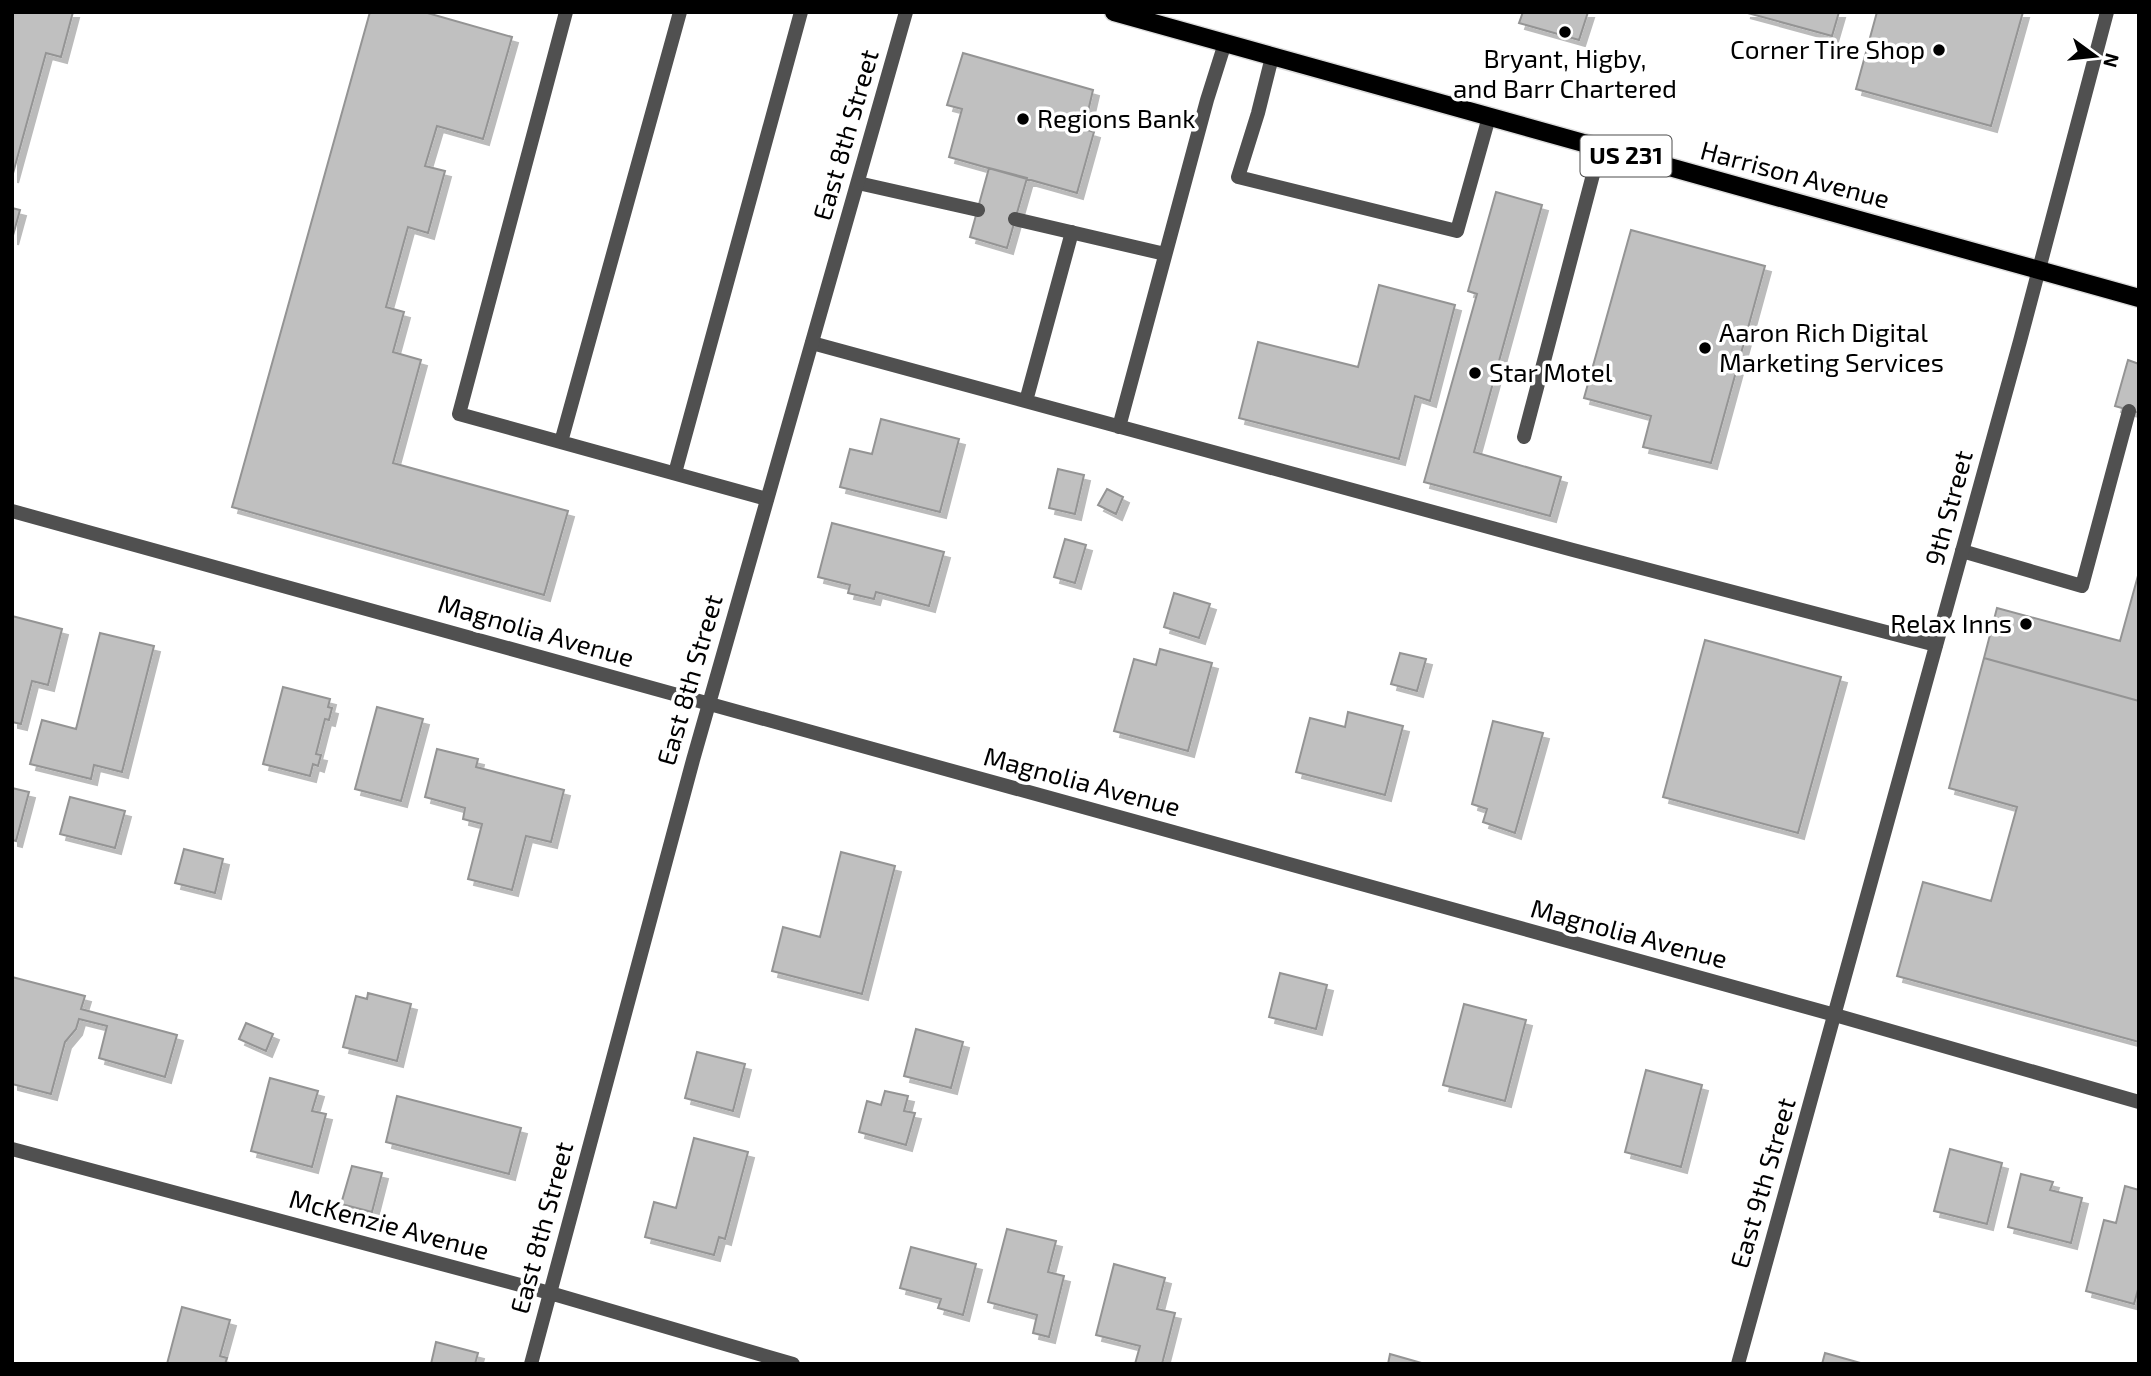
<svg xmlns="http://www.w3.org/2000/svg" width="2151" height="1376" font-family="'Exo 2',sans-serif">
<style>
.building{fill:#c0c0c0;stroke:#949494;stroke-width:2;filter:url(#shadow)}
.lines{fill:none;stroke-linecap:round;stroke-linejoin:round}
.primary-casing{stroke:#dbdbdb;stroke-width:21}
.service{stroke:#505050;stroke-width:14}
.minor{stroke:#505050;stroke-width:14}
.primary{stroke:#000;stroke-width:18}
.poi-dot{fill:#000;stroke:#fff;stroke-width:2.5}
.labels{text-anchor:middle;stroke-width:7;stroke-linejoin:round;paint-order:stroke}
.shield{fill:#fff;stroke:#4c4c4c;stroke-width:2}
.shield-label{font-size:24px;font-weight:bold;fill:#000}
.poi-label{font-size:26px;fill:#000;stroke:#fff;text-anchor:start}
.street-label{font-size:26px;fill:#000;stroke:#fff}
</style>
<defs>
<filter id="shadow"><feDropShadow dx="6" dy="6" stdDeviation="0" flood-color="#0004"/></filter>
</defs>
<rect width="100%" height="100%" fill="#fff"/>
<!-- building -->
<path class="building" d="M12,12H73L61,57L46,53L12,177Z
M370,12H424L512,37L483,139L437,126L425,166L445,171L428,233L408,227L386,307L404,312L393,352L421,360L393,463L568,511L544,595L232,507Z
M1523,12H1588L1579,40L1519,23Z
M1744,12H1839L1832,36Z
M1877,12H2023L1991,126L1856,89Z
M963,53L1093,90L1084,129L1094,132L1077,193L949,157L962,109L947,105Z
M989,168L1027,178L1007,248L970,237Z
M1496,192L1542,205L1474,452L1561,477L1550,516L1424,482L1477,294L1468,291Z
M12,208L20,210L12,239Z
M1631,230L1765,266L1711,463L1643,447L1651,416L1584,398Z
M1379,285L1455,305L1430,401L1415,396L1399,459L1239,418L1258,342L1358,367Z
M2128,360L2139,364V413L2115,406Z
M881,419L959,439L940,512L840,487L850,449L872,454Z
M1058,469L1084,475L1075,514L1049,508Z
M1107,489L1123,497L1116,514L1098,505Z
M832,523L944,552L929,606L876,592L874,599L848,593L850,585L818,577Z
M1065,539L1086,545L1075,583L1054,577Z
M2139,572V701L1984,658L1997,608L2120,641Z
M1174,593L1210,604L1199,638L1164,627Z
M12,616L62,629L48,685L32,681L21,724L12,722Z
M100,633L154,646L122,772L94,765L91,779L30,764L42,720L76,729Z
M1705,640L1841,677L1798,833L1663,797Z
M1160,649L1212,663L1188,751L1114,731L1134,659L1156,665Z
M1400,653L1426,659L1417,691L1391,684Z
M1984,658L2139,701V1042L1897,976L1923,882L1991,901L2017,807L1949,788Z
M283,687L330,699L328,707L332,708L329,720L325,719L316,754L321,755L318,766L313,764L310,776L263,764Z
M377,707L423,719L401,801L355,789Z
M1348,712L1403,726L1385,795L1296,772L1310,718L1345,727Z
M1493,721L1543,733L1515,833L1483,822L1487,809L1472,804Z
M437,749L478,759L476,767L564,790L551,842L526,836L512,890L468,879L482,824L463,819L465,808L425,797Z
M12,788L29,792L16,841L12,840Z
M70,797L125,811L115,848L60,834Z
M184,849L223,859L215,893L175,883Z
M841,852L895,866L862,994L772,971L783,927L820,937Z
M1280,973L1327,985L1316,1029L1269,1017Z
M12,977L85,996L81,1009L177,1035L165,1077L99,1058L107,1026L79,1019L76,1029L65,1042L51,1094L12,1084Z
M368,993L411,1004L397,1061L343,1047L356,996L367,999Z
M1464,1004L1526,1020L1505,1101L1443,1085Z
M246,1023L273,1034L266,1051L239,1039Z
M916,1029L963,1042L951,1088L904,1076Z
M697,1052L745,1064L733,1111L685,1098Z
M1646,1070L1702,1085L1681,1167L1625,1152Z
M270,1078L318,1091L312,1111L326,1114L312,1167L251,1151Z
M885,1091L908,1096L904,1111L915,1113L906,1145L859,1132L867,1101L881,1105Z
M397,1096L521,1128L509,1174L386,1142Z
M694,1138L748,1152L725,1239L719,1237L714,1255L645,1237L654,1202L676,1208Z
M1950,1149L2002,1163L1987,1224L1934,1211Z
M352,1166L382,1173L372,1212L341,1204Z
M2021,1174L2053,1182L2050,1190L2082,1198L2071,1243L2008,1227Z
M2125,1186L2139,1190V1286L2134,1304L2086,1291L2104,1220L2116,1223Z
M1007,1229L1056,1241L1048,1272L1064,1276L1049,1337L1033,1333L1037,1315L988,1302Z
M911,1247L976,1264L963,1315L938,1308L941,1299L900,1288Z
M1114,1264L1165,1278L1157,1309L1175,1313L1162,1364H1135L1140,1346L1096,1335Z
M182,1307L230,1320L220,1356L227,1358L225,1364H167Z
M436,1342L478,1353L475,1364H431Z
M1825,1353L1864,1364H1822Z
M1390,1354L1425,1364H1388Z"/>
<g class="lines">
<!-- primary casing -->
<g class="primary-casing">
<path id="primary" d="M1114,12L2139,298"/>
</g>
<!-- service -->
<path class="service" d="M566,12L459,414L767,499
M1272,57L1258,113L1238,177L1457,231L1489,117
M858,183L978,210
M1015,219L1165,254
M812,343L1573,550L1936,645
M1026,401L1072,232
M1119,427L1207,100L1225,43
M1524,437L1600,148
M561,442L680,12
M675,473L801,12
M1962,551L2082,586L2129,411"/>
<!-- minor -->
<path class="minor" d="M12,511L1835,1015L2139,1102
M12,1149L550,1293L793,1364
M531,1364L693,760L906,12
M1738,1364L2020,341L2107,12"/>
<!-- primary -->
<use href="#primary" class="primary"/>
</g>
<!-- markers -->
<g class="poi-dot">
<circle cx="1565" cy="32" r="7"/>
<circle cx="1939" cy="50" r="7"/>
<circle cx="1023" cy="119" r="7"/>
<circle cx="1705" cy="348" r="7"/>
<circle cx="1475" cy="373" r="7"/>
<circle cx="2026" cy="624" r="7"/>
</g>
<g class="labels">
<!-- shield labels -->
<rect class="shield" x="1580.5" y="135.5" width="91" height="41" rx="5"/>
<g class="shield-label">
<text x="1626" y="164">US 231</text>
</g>
<!-- poi labels -->
<g class="poi-label">
<text x="1925" y="59" text-anchor="end">Corner Tire Shop</text>
<text x="1565" y="68" text-anchor="middle">Bryant, Higby,<tspan x="1565" dy="30">and Barr Chartered</tspan></text>
<text x="1037" y="128">Regions Bank</text>
<text x="1719" y="342">Aaron Rich Digital<tspan x="1719" dy="30">Marketing Services</tspan></text>
<text x="1489" y="382">Star Motel</text>
<text x="2012" y="633" text-anchor="end">Relax Inns</text>
</g>
<!-- street labels -->
<g class="street-label">
<text transform="translate(846 135) rotate(-74)" y="9">East 8th Street</text>
<text transform="translate(1795 175) rotate(15)" y="9">Harrison Avenue</text>
<text transform="translate(1949 508) rotate(-75)" y="9">9th Street</text>
<text transform="translate(536 631) rotate(16)" y="9">Magnolia Avenue</text>
<text transform="translate(690 680) rotate(-74)" y="9">East 8th Street</text>
<text transform="translate(1082 782) rotate(15)" y="9">Magnolia Avenue</text>
<text transform="translate(1629 934) rotate(15)" y="9">Magnolia Avenue</text>
<text transform="translate(1763 1183) rotate(-74)" y="9">East 9th Street</text>
<text transform="translate(389 1225) rotate(15)" y="9">McKenzie Avenue</text>
<text transform="translate(542 1228) rotate(-75)" y="9">East 8th Street</text>
</g>
</g>
<!-- border -->
<rect width="2151" height="1376" fill="none" stroke="#000000" stroke-width="28"/>
<!-- north arrow -->
<g transform="translate(2095 56) rotate(105)" stroke="#ffffff" stroke-width="5" paint-order="stroke">
<path d="M0-5L12 26L0 18L-12 26Z" fill="#000000"/>
<text y="-10" font-size="19" font-weight="bold" text-anchor="middle" fill="#000000">N</text>
</g>
</svg>
